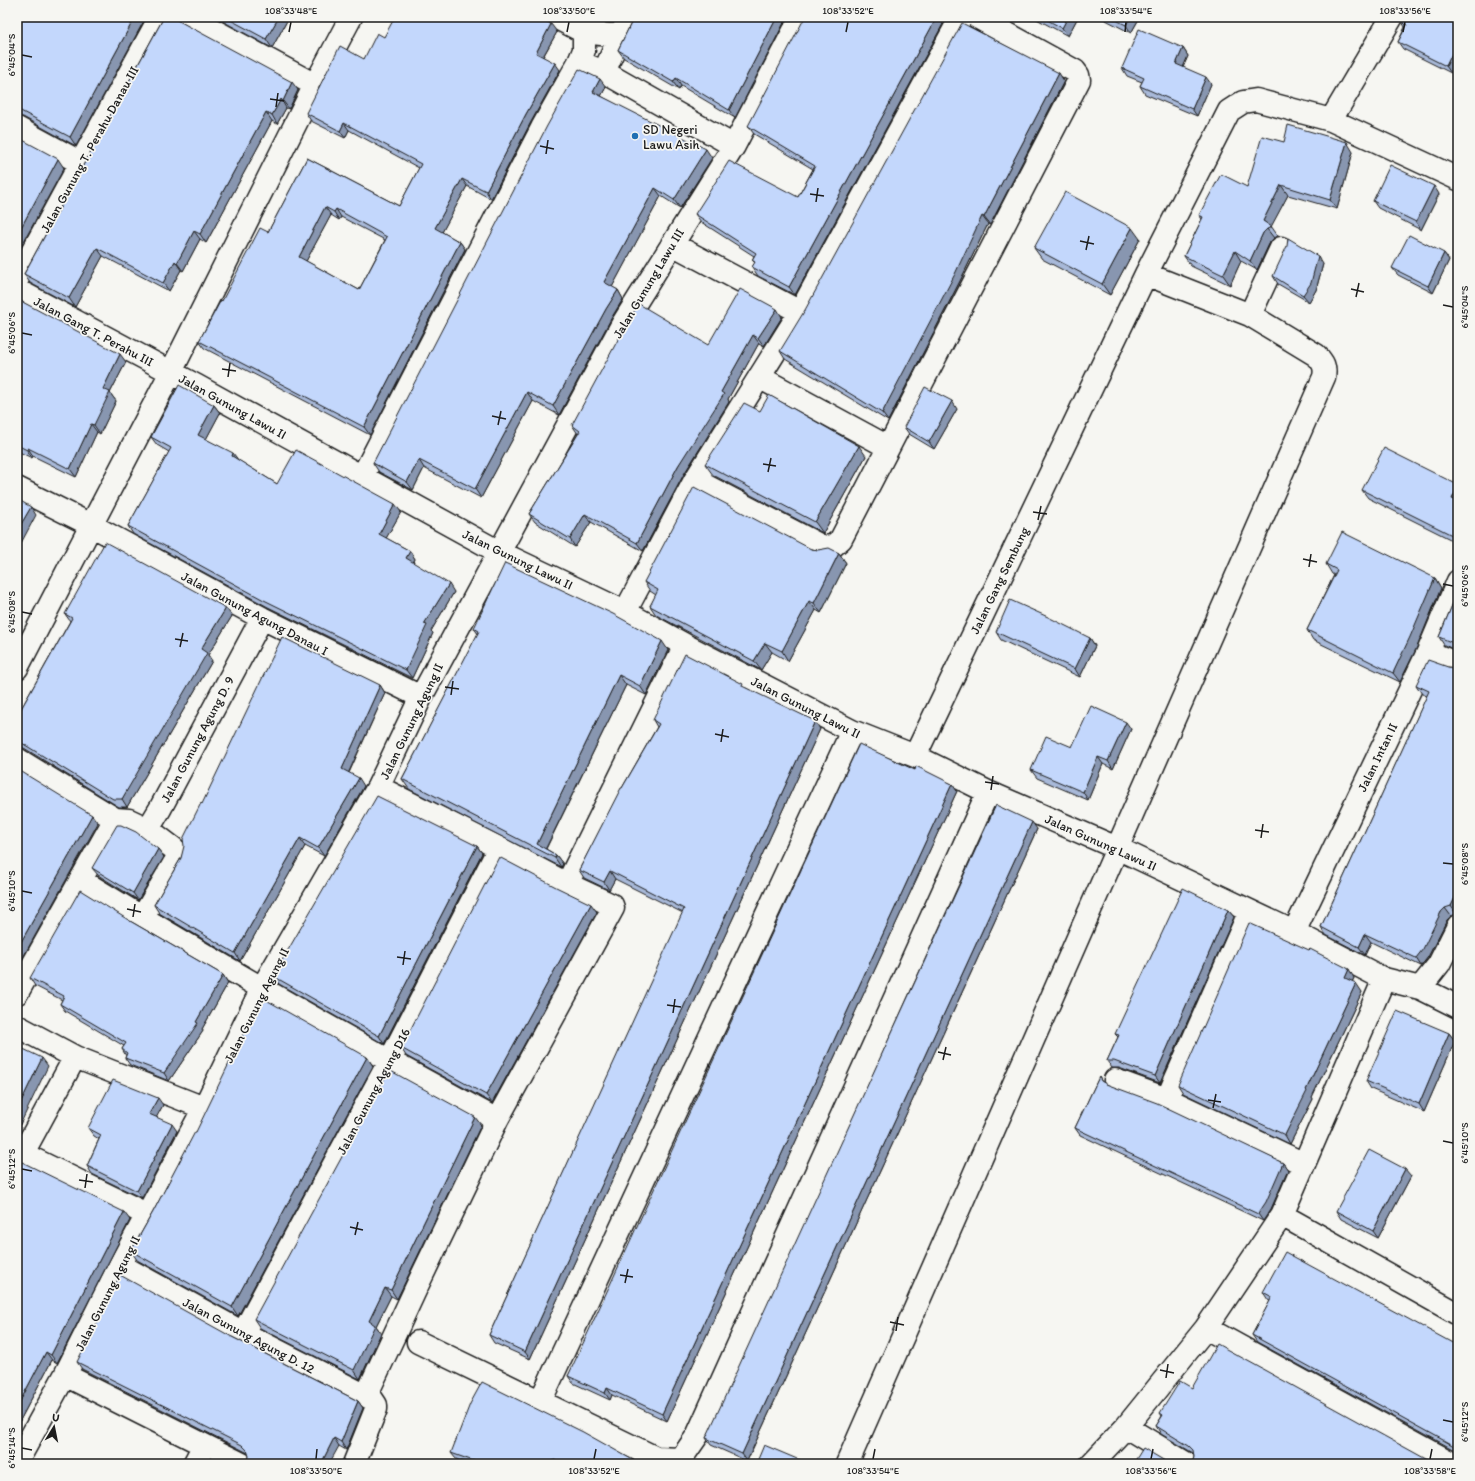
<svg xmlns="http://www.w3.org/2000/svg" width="1475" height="1481" font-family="Itim,sans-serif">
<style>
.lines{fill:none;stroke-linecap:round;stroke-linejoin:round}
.minor-casing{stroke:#1c1c1c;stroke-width:25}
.minor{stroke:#f6f6f2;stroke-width:22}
.wall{fill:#a8b9d9;stroke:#1c1c1c;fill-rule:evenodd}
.shaded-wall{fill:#8896b0;stroke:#1c1c1c}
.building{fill:#c3d7fc;stroke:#1c1c1c;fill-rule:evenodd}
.ticks{fill:none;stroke:#1c1c1c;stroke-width:1.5}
.poi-dot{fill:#1f6fb2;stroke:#f6f6f2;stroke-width:1.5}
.labels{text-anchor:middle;stroke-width:3.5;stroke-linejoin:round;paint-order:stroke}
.poi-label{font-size:13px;fill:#1c1c1c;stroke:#f6f6f2;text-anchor:start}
.street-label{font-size:13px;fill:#1c1c1c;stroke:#f6f6f2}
.neatline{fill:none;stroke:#1c1c1c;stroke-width:1.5}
.ticks-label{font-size:10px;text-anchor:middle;fill:#1c1c1c}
</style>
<rect width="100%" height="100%" fill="#f6f6f2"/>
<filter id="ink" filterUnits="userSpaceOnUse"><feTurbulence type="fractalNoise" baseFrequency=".025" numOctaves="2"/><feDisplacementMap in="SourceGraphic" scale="8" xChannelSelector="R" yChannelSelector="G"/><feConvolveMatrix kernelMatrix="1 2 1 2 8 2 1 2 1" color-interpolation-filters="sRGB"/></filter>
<g filter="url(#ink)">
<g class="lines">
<!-- minor casing -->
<g class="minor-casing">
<path id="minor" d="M189,17L315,85
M555,17L584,32L610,35L621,34L630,17
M579,62L604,72L734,146
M604,72L621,34
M1331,120L1392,17
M17,128L81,163
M672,244L800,312L695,480
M17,280L160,17
M17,290L197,386L499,552L625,612L685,645L852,731L915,756L988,792L1117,848L1294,932L1384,979L1420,988L1458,1007
M800,312L961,17
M1250,315L1281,248
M759,377L888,447
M362,477L542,128L579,62L584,50V32
M17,488L91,525L262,618L421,697
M625,612L695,480L823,547L833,546L841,539L1079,80L1078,75L1075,71L977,17
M1428,652L1458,664
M17,668L171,372L315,85L351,17
M915,756L1146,274
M17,759L115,819L129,820L148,829L173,848L177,852L176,860L142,918
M378,787L499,848L567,884L685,645
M148,829L160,809L262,618
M81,880C217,964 357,1044 497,1120
M1294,932L1428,652L1458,581
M1420,988L1439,964L1458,926
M17,993L115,819
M17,1026L75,1057L204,1108
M1115,1080L1167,1099L1250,911
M1167,1099L1304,1164
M23,1154L148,1215
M17,1164L75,1057
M1282,1215L1458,1314
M120,1265L243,1333L372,1399L376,1405V1409L354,1464
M1206,1328L1453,1464
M243,1333L389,1062L499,848
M418,1342L656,1458L681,1459L697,1436L988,792
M65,1375L204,1445L194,1464
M366,1396L418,1284L497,1120L613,908L612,905L567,884
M540,1402L852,731
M1126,1427L1187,1464
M204,1445L242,1464
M17,1462L65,1375L120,1265L204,1108L262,988L378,787L421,697L623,323L734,146L801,17
M847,1464L1324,377C1326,367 1323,362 1316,355L1250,315L1146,274L1229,111L1243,102L1256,100L1331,120L1458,179
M1091,1464L1126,1427L1206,1328L1282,1215L1384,979"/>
</g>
<!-- minor -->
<use href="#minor" class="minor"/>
</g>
<!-- wall -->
<path class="wall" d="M17,17L76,146L23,117L17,116Z
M164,17H177V20L298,90L289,109L286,108L277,124L272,121L206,243L200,239L183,271L181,270L169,291L103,256L75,307L30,283L24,274Z
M215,17H289L272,48Z
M542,17V18L544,20L557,32L543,57L560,70L531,122L491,199L467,186L442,232L460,242L465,249L370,435L204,348L199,341L222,301L268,232L307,158L399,206L419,168L349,130L345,138L311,121L306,113L364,59L384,37ZM331,215L339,220L341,217L385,240L359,290L306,261Z
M634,17H787L735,118L681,86L679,90L624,58L618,50Z
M1033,17H1078L1068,36Z
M1100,17H1140L1131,33Z
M1458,17L1451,73L1403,49L1398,42L1405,27L1402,22Z
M943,24L795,295L758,276L752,267L755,263L752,260L754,256L701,222L695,214L798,197L813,169L754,134L748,126Z
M1183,48L1188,56L1183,67L1211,84L1197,116L1145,94L1140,86L1142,82L1127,76L1122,68Z
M1064,81L990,225L988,224L960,281L888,421L785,359L780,351Z
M606,87L601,96L712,158L680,208L661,196L612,287L618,290L623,299L612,317L559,415L533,401L481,498L424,468L413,490L379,472L373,463Z
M1284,142L1353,152L1337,209L1288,195L1271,226L1278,236L1274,238L1270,242L1257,270L1241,261L1230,285L1191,266L1184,256L1202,219L1199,215L1247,187Z
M1439,194L1421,230L1378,208L1373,201Z
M1140,239L1110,295L1042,259L1034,248Z
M1444,253L1449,260L1433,293L1398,275L1392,268Z
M1323,264L1316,290L1309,302L1278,284L1273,276Z
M17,299L126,362L110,393L116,401L100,434L97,432L76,477L33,456L32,458L17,451Z
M782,317L764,346L759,343L728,399L729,402L684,474L643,551L591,522L575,547L535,522L529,514L578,434L572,425Z
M214,405L220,413L206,439L238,460L277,484L401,512L386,538L410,551L415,559L413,563L454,592L431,631L433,633L412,678L268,607L133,534L128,526L169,452L157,445L151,437Z
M957,409L934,449L909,434L904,427Z
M760,411L866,456L823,533L713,475L705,464Z
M1458,485V543L1368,498L1362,490Z
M811,549L839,553L846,563L821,613L816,610L788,661L772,652L761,670L656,615L650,606L656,595L650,591L644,582Z
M1326,564L1435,578L1441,588L1417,647L1400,682L1313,640L1307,630L1334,575L1332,574Z
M1458,591V651L1444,645L1439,637Z
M65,614L232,616L208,655L212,661L127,807H119L24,748L17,747V716L70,621Z
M474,628L668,650L646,695L626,685L546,849L556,855L563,864L561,867L409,789L402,779L478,634Z
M996,632L1090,638L1095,646L1080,677L1001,640Z
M1458,666V911L1456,914L1451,916L1447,920L1428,957L1421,966L1371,942L1365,955L1326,935L1321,927L1427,696L1422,694L1416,685L1448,667L1454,668Z
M380,685L385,693L349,773L364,786L324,856L305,846L240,961L159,913L154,905L181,858L202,804Z
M746,688L820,729L530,1359L494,1343L489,1335L683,913L615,879L609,890L584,878L579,870L622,788L657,727L653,720Z
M1131,729L1113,769L1103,764L1088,800L1037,778L1031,770L1072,747Z
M915,770L952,784L957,791L667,1421L612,1395L610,1400L573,1383L568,1376Z
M1037,829L747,1461L711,1445L706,1438Z
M477,846L482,853L384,1044L279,984L273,976Z
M158,849L164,857L138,900L98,875L92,868Z
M1228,910L1234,917L1160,1083L1119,1068H1112L1107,1061L1118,1037L1115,1034Z
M597,912L492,1103L406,1056L401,1048Z
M130,921L223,975L228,983L202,1029L203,1031L169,1081L130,1065L125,1058L126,1056L122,1049L124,1046L65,1011L60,1004L62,1000L35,986L30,978Z
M1354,978L1352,982L1362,992L1312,1097L1313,1099L1290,1144L1183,1093L1178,1085Z
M1449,1033L1455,1041L1424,1112L1371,1089L1366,1081Z
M367,1057L373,1066L238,1316L137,1260L131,1251L153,1212L196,1132Z
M1099,1077L1102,1082L1106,1084L1283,1163L1288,1170L1271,1209L1263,1221L1080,1135L1075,1128Z
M163,1105L156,1117L177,1131L142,1198L92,1174L87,1166L99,1139L94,1136L88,1128Z
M481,1125L397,1299L391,1296L376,1326L381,1333L360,1379L260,1328L254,1319Z
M17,1167L130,1220L57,1363L52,1360L17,1426Z
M1411,1176L1378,1238L1341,1219L1336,1211Z
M1263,1292L1458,1346V1452L1257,1342L1252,1335L1270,1301L1268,1300Z
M232,1337L358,1401L363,1408L346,1450L339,1446L248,1462L249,1456L248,1453L82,1369L77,1362Z
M1192,1388L1435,1464L1192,1463L1194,1457L1193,1453L1161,1434L1156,1426L1162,1416L1160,1413Z
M451,1453L640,1464H468L456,1459Z"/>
<!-- shaded-wall -->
<path class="shaded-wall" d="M135,17H146L76,146L70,137Z
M279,17H289L272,48L266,39Z
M777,17H787L735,118L729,110Z
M937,17H938L943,24L795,295L789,287Z
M1068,17H1078L1068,36L1062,28Z
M1130,17H1140L1131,33L1126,25Z
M551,24L557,32L541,60L536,53Z
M1458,41V59L1451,73L1446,66Z
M1183,48L1188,56L1181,72L1176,64Z
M555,63L560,70L531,122L491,199L486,191L526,114Z
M1059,73L1064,81L990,225L984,217Z
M1206,77L1211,84L1197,116L1192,109Z
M676,78L681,86L679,90L673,82Z
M600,79L606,87L599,100L593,92Z
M292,82L298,90L289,109L283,101Z
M281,99L286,108L277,124L272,115Z
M266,112L272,121L206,243L200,234Z
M344,123L349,130L345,138L340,131Z
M1347,142L1353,152L1337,209L1330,200Z
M706,149L712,158L680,208L674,200Z
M58,159L64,168L17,254V235Z
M462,179L467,186L440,236L435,228Z
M1281,185L1288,195L1271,227L1263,221Z
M1434,186L1439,194L1421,230L1416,222Z
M655,188L661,196L610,291L604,282Z
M325,207L331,215L304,265L299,257Z
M336,209L341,217L339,220L334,212Z
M982,216L988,224L960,281L888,421L882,413Z
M1132,228L1140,239L1110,295L1102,284Z
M1267,229L1274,238L1270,242L1257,270L1250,261L1263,233Z
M194,231L200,239L183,271L177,263Z
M460,242L465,249L370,435L364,427Z
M97,248L103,256L75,307L69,298Z
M1235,251L1241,261L1230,285L1223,275Z
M1444,253L1449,260L1433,293L1428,286Z
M1318,256L1323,264L1316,290L1309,302L1303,295Z
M175,261L181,270L169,291L163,283Z
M618,290L623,299L612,317L559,415L553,406L606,309Z
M777,309L782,317L764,346L758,338Z
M753,335L759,343L728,399L729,402L684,474L643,551L637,543L678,466L721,392Z
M120,354L126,362L110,393L116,401L100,434L94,425L103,389Z
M527,392L533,401L481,498L475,489Z
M952,401L957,409L934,449L929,442Z
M214,405L220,413L204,443L198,435Z
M91,424L97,432L76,477L70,469Z
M859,446L866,456L823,533L815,522Z
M28,448L33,456L32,458L27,450Z
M233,453L239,461L232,456Z
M419,460L424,468L413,490L407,482Z
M1458,486V506L1452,499Z
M395,504L401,512L384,542L379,534Z
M31,507L36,515L20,545L17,541V531Z
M585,514L591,522L575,547L570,539Z
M410,551L415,559L411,566L406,558Z
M839,553L846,563L821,613L814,603Z
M1435,578L1441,588L1417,647L1400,682L1393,673Z
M449,584L454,592L431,631L433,633L412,678L406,670L424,624Z
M809,601L816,610L788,661L782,651Z
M226,608L232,616L208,655L212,661L127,807L122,799L201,649Z
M1090,638L1095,646L1080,677L1075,669Z
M662,641L668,650L646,695L640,686Z
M765,643L772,652L761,670L754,661Z
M619,675L626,685L544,852L537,844Z
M380,685L385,693L347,776L342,769Z
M815,721L820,729L530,1359L525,1352Z
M1126,722L1131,729L1113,769L1108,761Z
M1098,757L1103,764L1088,800L1083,792Z
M359,778L364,786L324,856L318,848Z
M952,784L957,791L667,1421L662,1414Z
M92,815L98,823L17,968V949Z
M1032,822L1037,829L747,1461L742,1454Z
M300,838L305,846L240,961L235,953Z
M477,846L482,853L384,1044L379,1036Z
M158,849L164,857L138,900L133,893Z
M556,855L563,864L561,867L555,858Z
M610,871L615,879L609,890L604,882Z
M1458,891V911L1456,914L1451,906Z
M591,904L597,912L492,1103L486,1095Z
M1445,908L1451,916L1447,920L1428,957L1421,966L1416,958L1441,912Z
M1228,910L1234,917L1160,1083L1155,1076Z
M1365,934L1371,942L1365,955L1359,947Z
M1349,969L1354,978L1350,986L1345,978Z
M223,975L228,983L202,1029L203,1031L169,1081L164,1073L196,1022Z
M1356,983L1362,992L1312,1097L1313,1099L1290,1144L1285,1135Z
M1449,1033L1455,1041L1424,1112L1419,1104Z
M367,1057L373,1066L238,1316L232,1307Z
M42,1058L48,1066L17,1131V1110Z
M158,1098L163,1105L154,1122L149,1114Z
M475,1117L481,1125L397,1299L391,1290Z
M172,1124L177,1131L142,1198L137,1191Z
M1283,1163L1288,1170L1271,1209L1263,1221L1258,1214Z
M1405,1169L1411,1176L1378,1238L1373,1231Z
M124,1212L130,1220L57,1363L51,1355Z
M385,1288L391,1296L376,1326L381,1333L360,1379L354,1370L369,1321Z
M46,1352L52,1360L17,1426V1407Z
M607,1388L612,1395L610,1400L605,1393Z
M358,1401L363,1408L346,1450L341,1442Z
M334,1438L339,1446L329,1464H321Z
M554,1460L556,1464H552Z"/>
<!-- building -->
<path class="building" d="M17,17H135L70,137L17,109Z
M164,17H174L177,20L292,82L283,101L281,99L272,115L266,112L200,234L194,231L177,263L175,261L163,283L97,248L69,298L24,274Z
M225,17H279L266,39Z
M395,17H541L544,20L551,24L536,53L555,63L526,114L486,191L462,179L435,228L460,242L364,427L199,341L221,300L222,301L260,228L268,232L307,158L399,206L421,164L344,123L340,131L306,113L340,46L364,59L377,33L384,37ZM325,207L334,212L336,209L387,237L359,290L299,257Z
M634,17H777L729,110L676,78L673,82L618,50Z
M805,17H937L789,287L752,267L755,262L752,260L756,253L695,214L729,161L798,197L815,166L748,126Z
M1042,17H1068L1062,28Z
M1110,17H1130L1126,25Z
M1405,17H1458V41L1446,66L1398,42L1407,25L1402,22Z
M962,23L1059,73L984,217L982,216L955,274L882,413L780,351L805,310Z
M1139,29L1183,48L1176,64L1206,77L1192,109L1140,86L1144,78L1122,68Z
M579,69L600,79L593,92L706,149L674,200L655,188L604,282L618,290L606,309L553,406L527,392L475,489L419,460L407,482L373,463L547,126Z
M1288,125L1347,142L1330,200L1281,185L1263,221L1272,227L1267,229L1263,233L1250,261L1235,251L1223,275L1184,256L1203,217L1199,215L1221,174L1247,187L1262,136L1284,142Z
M17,137L58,159L17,235Z
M1390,165L1434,186L1416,222L1373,201Z
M1065,192L1132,228L1102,284L1034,248Z
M1409,235L1444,253L1428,286L1392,268Z
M1288,238L1318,256L1311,283L1303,295L1273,276L1287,246Z
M740,289L777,309L758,338L753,335L721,392L724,394L678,466L637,543L585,514L570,539L529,514L580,431L572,425L628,321L639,304L708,345Z
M17,299L120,354L103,389L110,392L94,425L91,424L70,469L28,448L27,450L17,445Z
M179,385L214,405L198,435L233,453L232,456L277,484L296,450L395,504L379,534L410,551L406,558L449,584L424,624L427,625L406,670L262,599L128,526L171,448L151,437Z
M925,387L952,401L929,442L904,427Z
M769,395L859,446L815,522L705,464L744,403L760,411Z
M1384,448L1458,485V486L1452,499L1458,501V538L1362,490Z
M694,487L811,549L818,550L829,548L839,553L814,603L809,601L782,651L765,643L754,661L650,606L658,590L644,582Z
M17,499L31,507L17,531Z
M1342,532L1435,578L1410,637L1393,673L1307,630L1337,570L1326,564Z
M105,542L226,608L201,649L207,653L122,799H113L17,740V716L72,618L65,614Z
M505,563L613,614L662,641L640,686L619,675L537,844L556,855L555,858L402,779L479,631L474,628Z
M1458,591V645L1439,637Z
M1010,600L1048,617L1090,638L1075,669L996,632Z
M282,637L380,685L342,769L359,778L318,848L300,838L235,953L154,905L181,858L184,846L183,839L201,803L202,804Z
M685,654L743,684L742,686L815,721L525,1352L489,1335L684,909L610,871L604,882L579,870L621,788H622L659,724L653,720Z
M1428,660L1448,667L1454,668L1458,666V891L1451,906L1445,908L1441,912L1423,949L1416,958L1365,934L1359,947L1321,927L1429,691L1416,685Z
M1091,706L1126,722L1108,761L1098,757L1083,792L1031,770L1046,736L1072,747Z
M859,744L915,770L916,766L952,784L662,1414L607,1388L605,1393L568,1376Z
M17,769L92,815L17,949Z
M377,796L477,846L379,1036L273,976Z
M996,805L1032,822L742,1454L706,1438Z
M117,825H121L136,832L158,849L133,893L92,868Z
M499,857L556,887L591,904L486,1095L401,1048Z
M1183,888L1228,910L1155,1076L1114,1061H1107L1119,1035L1115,1034Z
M80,890L130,921L223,975L196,1022L198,1023L164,1073L125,1058L127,1053L122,1049L126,1043L60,1004L64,996L30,978Z
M1249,923L1309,950L1310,949L1349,969L1345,978L1356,983L1306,1090L1307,1091L1285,1135L1178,1085Z
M261,997L367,1057L232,1307L131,1251L153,1212L195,1132H196Z
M1397,1011L1449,1033L1419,1104L1366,1081Z
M17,1046L42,1058L17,1110Z
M389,1070L475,1117L391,1290L385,1288L369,1321L375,1325L354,1370L254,1319Z
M1099,1077L1101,1081L1106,1084L1157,1103L1283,1163L1266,1202L1258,1214L1075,1128Z
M113,1080L158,1098L149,1114L172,1124L137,1191L87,1166L101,1135L88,1128Z
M1369,1150L1405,1169L1373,1231L1336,1211Z
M22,1162L124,1212L51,1355L46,1352L17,1407V1167Z
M1285,1252L1458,1346V1450L1454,1446L1252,1335L1272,1297L1263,1292Z
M120,1275L232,1337L358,1401L341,1442L334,1438L321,1464H246L248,1462L249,1456L247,1450L242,1445L77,1362Z
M1217,1344L1435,1464H1192L1194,1457L1193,1450L1189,1446L1156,1426L1163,1415L1160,1413L1180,1381L1192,1388Z
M482,1382L583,1432L640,1464H561L554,1460L552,1464H482L451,1453L470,1404Z
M764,1445L809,1464H756Z
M1143,1448L1170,1464H1133Z
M211,1458L224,1464H208Z"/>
</g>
<!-- ticks -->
<path class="ticks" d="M289,32L291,22M567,32L569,22M846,32L848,22M1125,32L1126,22M1403,32L1405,22M22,55L32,57M270,99L284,101M276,107L278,93M540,146L554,149M546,154L548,140M810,194L824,196M816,202L818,188M1080,241L1094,244M1086,250L1089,236M1351,289L1364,292M1356,297L1359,283M1443,305L1453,307M22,333L32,335M222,369L236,371M228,377L230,363M492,416L506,419M498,425L501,411M763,464L776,466M768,472L771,458M1033,512L1047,514M1038,520L1041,506M1303,559L1317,562M1309,567L1311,554M1443,584L1453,586M22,612L32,614M175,639L188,641M180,647L183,633M445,687L459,689M451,695L453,681M715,734L729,737M721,742L723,729M985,782L999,784M991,790L993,776M1255,830L1269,832M1261,838L1263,824M1443,863L1453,864M22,891L32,893M127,909L141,912M133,917L135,904M397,957L411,959M403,965L405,951M667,1005L681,1007M673,1013L675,999M938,1052L951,1055M943,1060L946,1047M1208,1100L1221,1102M1213,1108L1216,1094M1443,1141L1453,1143M22,1169L32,1171M79,1180L93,1182M85,1188L87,1174M350,1227L363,1230M355,1235L358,1222M620,1275L633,1277M625,1283L628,1269M890,1322L904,1325M896,1331L898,1317M1160,1370L1174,1373M1166,1378L1168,1364M1443,1420L1453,1422M22,1448L32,1450M316,1459L317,1449M594,1459L596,1449M873,1459L875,1449M1151,1459L1153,1449M1430,1459L1432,1449"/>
<!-- markers -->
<circle class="poi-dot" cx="635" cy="136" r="4"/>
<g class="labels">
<!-- poi labels -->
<g class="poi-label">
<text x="643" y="134">SD Negeri<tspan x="643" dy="15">Lawu Asih</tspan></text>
</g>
<!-- street labels -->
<g class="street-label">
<text transform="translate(89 149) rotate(-61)" y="5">Jalan Gunung T. Perahu Danau III</text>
<text transform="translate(648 283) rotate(-59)" y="5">Jalan Gunung Lawu III</text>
<text transform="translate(94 331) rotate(28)" y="5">Jalan Gang T. Perahu III</text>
<text transform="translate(233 406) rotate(29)" y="5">Jalan Gunung Lawu II</text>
<text transform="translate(518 559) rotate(26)" y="5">Jalan Gunung Lawu II</text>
<text transform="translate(999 580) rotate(-64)" y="5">Jalan Gang Sembung</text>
<text transform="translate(255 613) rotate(28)" y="5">Jalan Gunung Agung Danau I</text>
<text transform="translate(806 707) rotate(27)" y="5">Jalan Gunung Lawu II</text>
<text transform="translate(411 721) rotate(-64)" y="5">Jalan Gunung Agung II</text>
<text transform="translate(197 739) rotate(-62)" y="5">Jalan Gunung Agung D. 9</text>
<text transform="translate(1377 757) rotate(-64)" y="5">Jalan Intan II</text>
<text transform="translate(1101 842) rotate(24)" y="5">Jalan Gunung Lawu II</text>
<text transform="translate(256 1005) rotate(-63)" y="5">Jalan Gunung Agung II</text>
<text transform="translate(373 1091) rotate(-62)" y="5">Jalan Gunung Agung D16</text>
<text transform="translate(107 1293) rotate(-63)" y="5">Jalan Gunung Agung II</text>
<text transform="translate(249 1335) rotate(28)" y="5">Jalan Gunung Agung D. 12</text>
</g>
</g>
<!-- margin -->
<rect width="1475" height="1481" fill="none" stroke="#f6f6f2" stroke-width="44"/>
<!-- north arrow -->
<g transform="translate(54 1427) rotate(10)" stroke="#f6f6f2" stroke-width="3" paint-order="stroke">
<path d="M0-3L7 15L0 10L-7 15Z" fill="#1c1c1c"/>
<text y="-6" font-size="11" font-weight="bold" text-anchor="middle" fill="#1c1c1c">U</text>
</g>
<rect x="22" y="22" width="1431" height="1437" class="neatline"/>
<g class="ticks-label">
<text x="291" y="14">108°33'48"E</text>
<text x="569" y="14">108°33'50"E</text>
<text x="848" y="14">108°33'52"E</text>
<text x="1126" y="14">108°33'54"E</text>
<text x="1405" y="14">108°33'56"E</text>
<text transform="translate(11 55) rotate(-90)" y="4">6°45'04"S</text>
<text transform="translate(1464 307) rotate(-90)" y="4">6°45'04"S</text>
<text transform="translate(11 333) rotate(-90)" y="4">6°45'06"S</text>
<text transform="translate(1464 586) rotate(-90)" y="4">6°45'06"S</text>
<text transform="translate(11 612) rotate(-90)" y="4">6°45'08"S</text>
<text transform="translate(1464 864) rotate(-90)" y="4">6°45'08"S</text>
<text transform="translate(11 891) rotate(-90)" y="4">6°45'10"S</text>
<text transform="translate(1464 1143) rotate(-90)" y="4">6°45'10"S</text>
<text transform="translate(11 1169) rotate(-90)" y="4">6°45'12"S</text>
<text transform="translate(1464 1422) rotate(-90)" y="4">6°45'12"S</text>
<text transform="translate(11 1448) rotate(-90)" y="4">6°45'14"S</text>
<text x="316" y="1474">108°33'50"E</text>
<text x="594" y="1474">108°33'52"E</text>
<text x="873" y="1474">108°33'54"E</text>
<text x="1151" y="1474">108°33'56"E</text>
<text x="1430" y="1474">108°33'58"E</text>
</g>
</svg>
